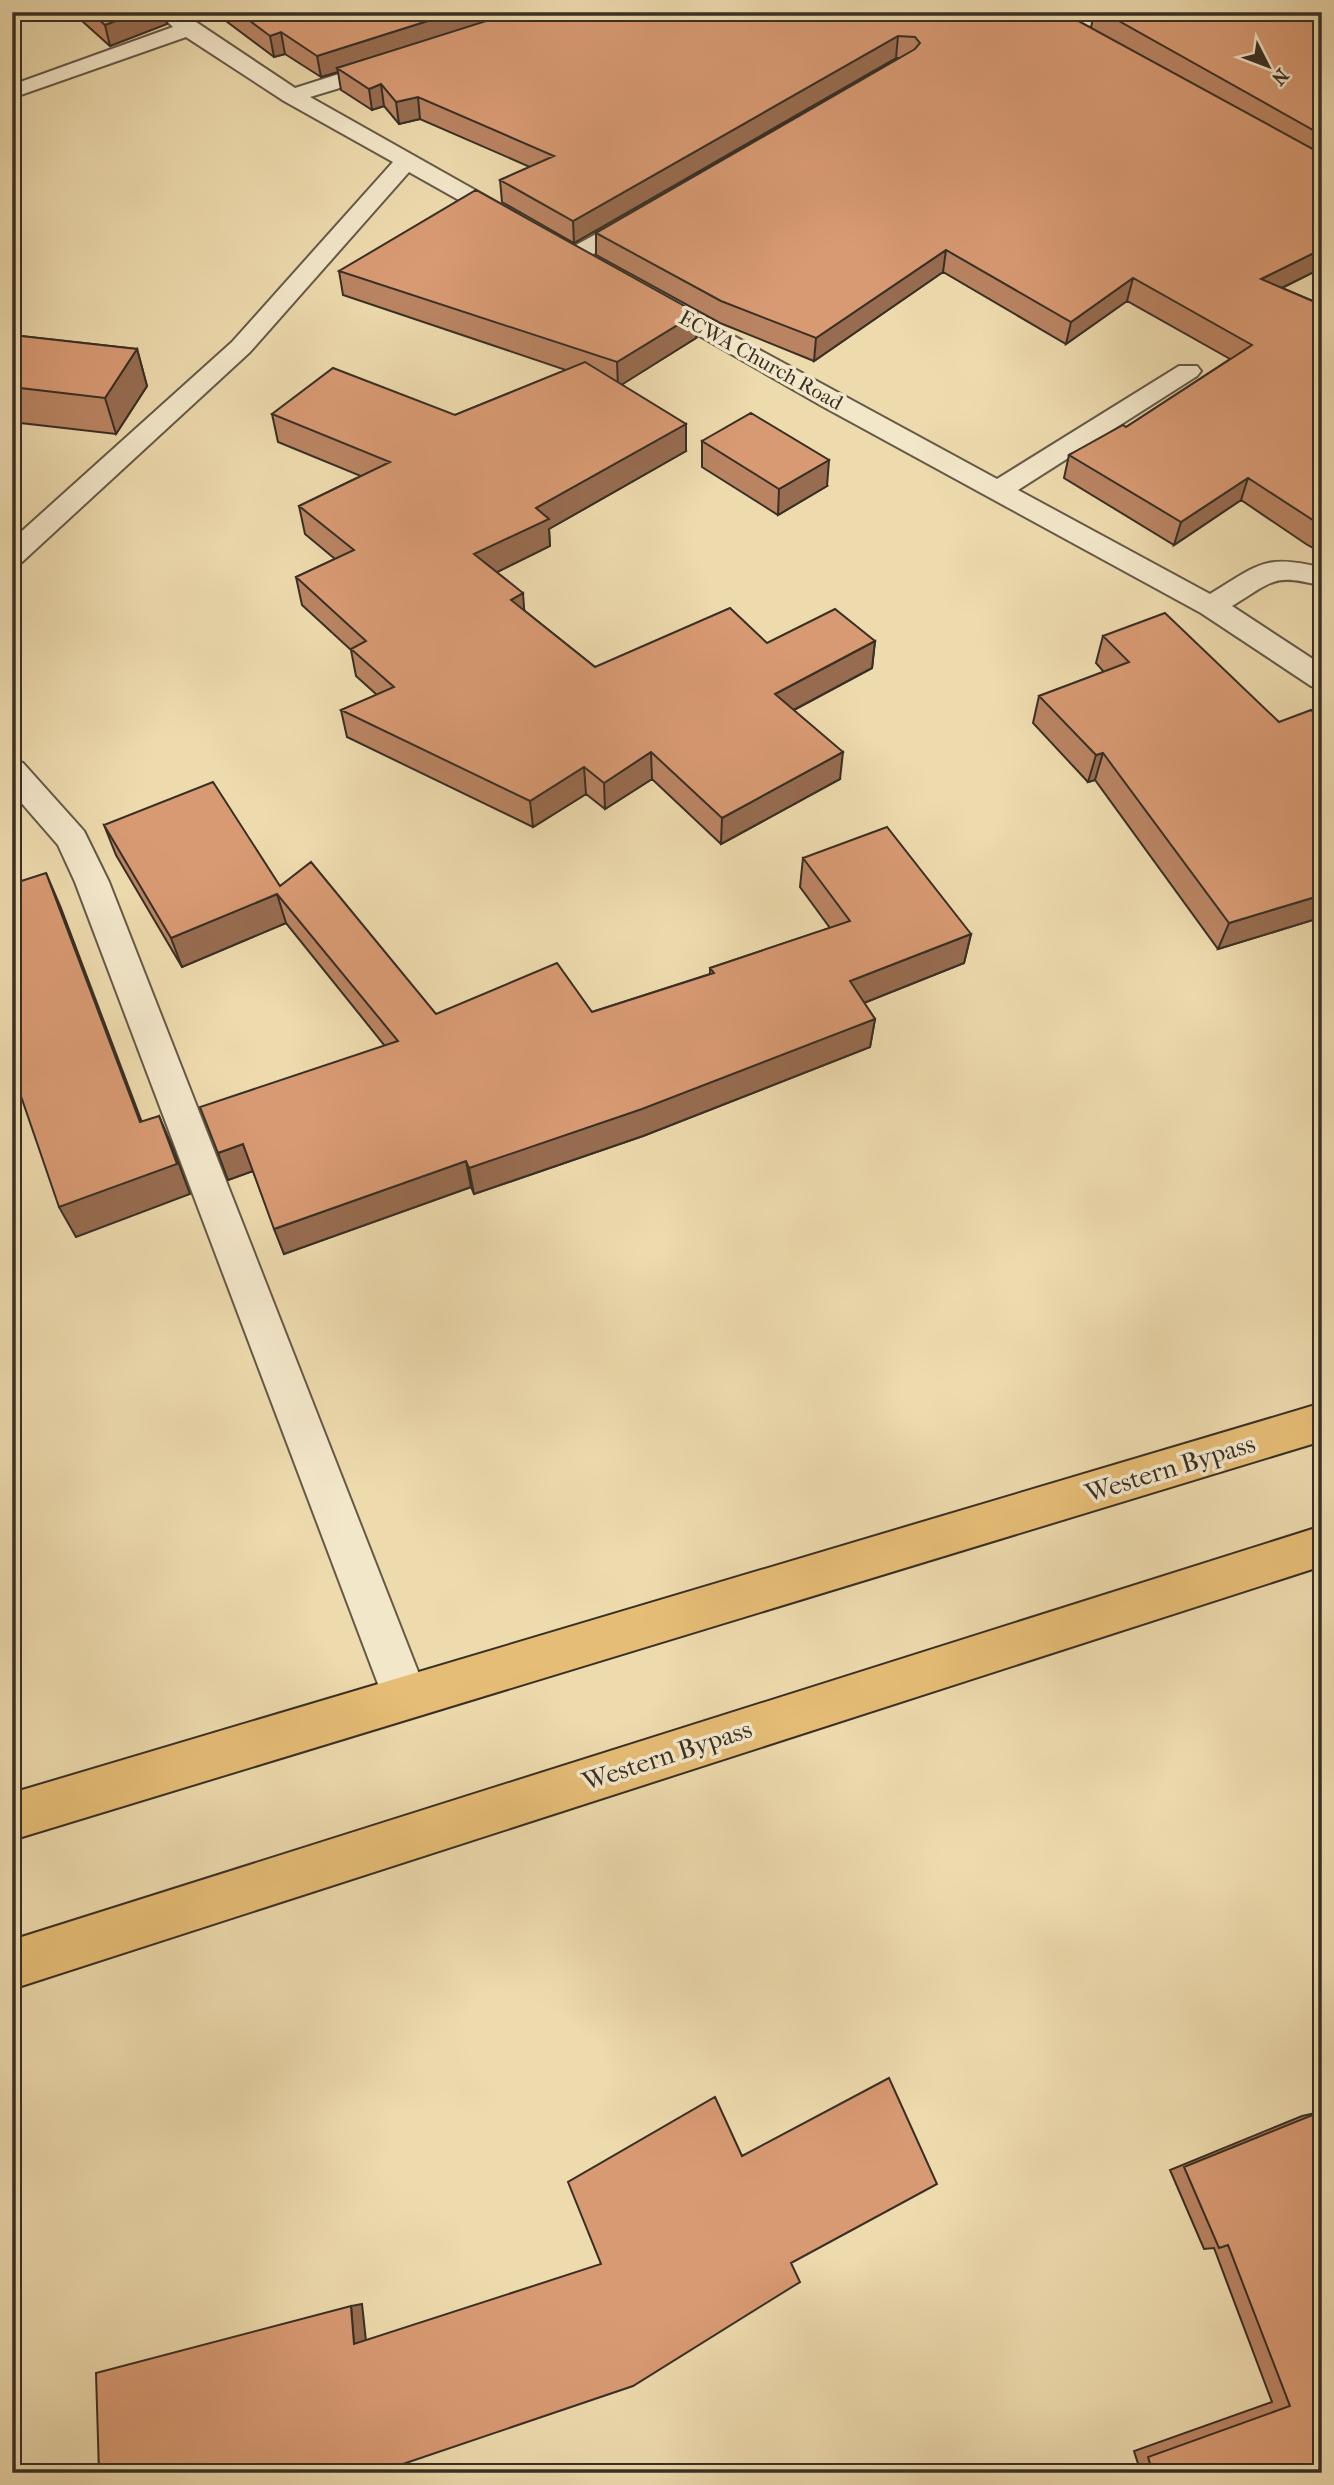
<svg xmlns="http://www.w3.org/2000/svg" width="1334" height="2485" font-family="'IM FELL French Canon',serif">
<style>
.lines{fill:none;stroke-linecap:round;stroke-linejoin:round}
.street-casing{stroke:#655a47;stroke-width:4}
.primary-casing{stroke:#382f25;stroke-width:4}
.street{fill:#f3e7ca;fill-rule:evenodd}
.primary{fill:#e6bd76;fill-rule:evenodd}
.wall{fill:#ba8463;stroke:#382f25;stroke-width:2}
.shaded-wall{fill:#976c50;stroke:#382f25;stroke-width:2}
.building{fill:#d89a73;stroke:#382f25;stroke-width:2}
.labels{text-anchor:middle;stroke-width:7;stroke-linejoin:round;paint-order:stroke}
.far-street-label{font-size:21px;fill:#382f25;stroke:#f3e7ca}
.street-label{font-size:26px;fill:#382f25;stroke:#f3e7ca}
</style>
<rect width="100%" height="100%" fill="#eddaad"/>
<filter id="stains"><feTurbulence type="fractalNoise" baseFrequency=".00286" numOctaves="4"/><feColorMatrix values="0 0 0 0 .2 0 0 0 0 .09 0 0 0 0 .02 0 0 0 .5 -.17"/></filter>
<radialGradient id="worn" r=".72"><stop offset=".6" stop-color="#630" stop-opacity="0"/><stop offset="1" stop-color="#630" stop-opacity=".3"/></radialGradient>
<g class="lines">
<!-- street casing -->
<g class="street-casing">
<path id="street" d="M158,12H181L295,88L383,60H399L402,65L399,70L310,97L521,216L525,221L521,226H505L409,172L250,352L22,562L12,565V540L232,342L393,162L284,101L186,37L12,98V85L173,27Z
M1093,12H1125L1122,16L1066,33L1056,27L1059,23Z
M640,210L648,212L652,217L648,222L583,260H567L563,255L567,250Z
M651,291L997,479L1179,366H1197L1201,371L1197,376L1018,490L1210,594C1258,565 1265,553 1322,568V586C1273,573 1273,581 1232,606L1322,665V689L1311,686L1201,613L822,406L642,303L639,298L642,293Z
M12,760L23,763L84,831L109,882L428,1697L421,1713L405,1719L389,1713L75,882L58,845L12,792Z"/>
</g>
<!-- primary casing -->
<g class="primary-casing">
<path id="primary" d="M1322,1403V1441L12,1840V1793Z
M1322,1526V1566L12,1989V1940Z"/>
</g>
<!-- street -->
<use href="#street" class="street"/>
<!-- primary -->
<use href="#primary" class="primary"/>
</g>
<!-- wall -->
<path class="wall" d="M72,12H164L167,24L110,46Z
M214,12H1084L1070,17L1091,28L1094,12H1322V268L1282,288L1322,305V553L1306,544L1241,500L1174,545L1064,478L1069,455L1126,427L1230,359L1127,301L1066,344L943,272L814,361L720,323L596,255V233L899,58H896L574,243L502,202L500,180L530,167L420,119L399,124L384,106L372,110L341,90L338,72L321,77L285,54L274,57Z
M339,271L696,338L622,384L686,451L549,529L550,546L497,572L525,611L595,667L767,643L875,641L872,668L794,710L840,779L721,844L652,779L605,809L586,794L533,827L347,737L341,710L377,695L356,676L351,650L302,605L296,577L335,559L305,534L299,506L361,476L278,442L272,414L455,415L566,370L343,295Z
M12,335L137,349L147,386L116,434L12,422Z
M702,441L827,486L778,515L702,467Z
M1103,636L1279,722L1322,721V930L1316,919L1218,949L1095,780L1088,782L1033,723L1039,696L1104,672L1096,663Z
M104,825L280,886L436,1014L592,1012L710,974V968L830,928L800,887L803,858L971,934L964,963L864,1003L875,1019L870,1047L643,1136L474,1194L471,1187L284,1254L253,1171L228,1180L385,1046L286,923L182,967L116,855Z
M1320,2112L1322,2473H1141L1134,2451L1272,2402L1214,2248L1204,2249L1170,2170L1302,2116Z"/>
<!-- shaded-wall -->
<path class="shaded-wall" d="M138,12H164L167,24L110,46L105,25Z
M456,12H525L337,68L338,72L321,77L317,56Z
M1070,12H1084L1069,17Z
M281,32L285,54L274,57L270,36Z
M898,36L896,58L574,243L573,221Z
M381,84L384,106L372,110L369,89Z
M418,97L420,119L399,124L396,102Z
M1322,249V268L1255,301L1261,279Z
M946,250L943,272L814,361L816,338Z
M1133,278L1127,301L1066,344L1071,322Z
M697,313L696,338L618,387L617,362Z
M137,349L147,386L116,434L105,398Z
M686,424V451L549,529L550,546L477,582L474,554L536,508Z
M829,460L827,486L778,515L779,489Z
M1248,478L1241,500L1174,545L1181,522Z
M523,593L525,621L511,600Z
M875,641L872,668L773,721L775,694Z
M651,752L652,779L605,809L604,783Z
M843,752L840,779L721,844L722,818Z
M1103,753L1095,780L1088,782L1096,755Z
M584,767L586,794L533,827L530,801Z
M46,873L61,908L154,1154L140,1122Z
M277,894L286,923L182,967L171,938Z
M1322,895V906L1316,919L1218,949L1229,923Z
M971,934L964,963L846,1010L850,981Z
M875,1019L870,1047L643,1136L474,1194L469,1168Z
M159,1116L173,1148L190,1194L76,1237L59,1207Z
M243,1144L253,1171L228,1180L218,1153Z
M466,1161L471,1187L284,1254L274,1229Z
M362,2304L366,2341L354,2344L351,2306Z
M408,2459L410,2473H398L397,2466Z"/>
<!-- building -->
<path class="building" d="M90,12H138L105,25Z
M238,12H456L317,56L281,32L270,36Z
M515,12H1062L1322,154V249L1261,279L1322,305V526L1248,478L1181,522L1069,455L1123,425L1126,427L1252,345L1133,278L1071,322L946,250L816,338L721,301L596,233L915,49L920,43L915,37L898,36L573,221L500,180L554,156L418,97L396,102L381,84L369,89L337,68Z
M1103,12H1322V135Z
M476,190L697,313L617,362L339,271Z
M12,335L137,349L105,398L12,387Z
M585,362L686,424L536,508L549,519L474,554L523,593L511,600L595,667L730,608L767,643L835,609L875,641L775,694L843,752L722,818L651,752L604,783L584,767L530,801L341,710L394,687L351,649L366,641L296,577L354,550L299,506L390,462L272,414L333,368L455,415Z
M751,413L829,460L779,489L702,441Z
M1165,613L1279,722L1311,710L1322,721V895L1229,923L1103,753L1096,755L1039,696L1129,662L1103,636Z
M213,782L280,886L311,862L436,1014L557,963L592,1012L714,973L710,968L850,921L803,858L887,827L971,934L850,981L875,1019L642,1109L469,1168L466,1161L274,1229L243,1144L218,1153L200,1107L398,1041L277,894L171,938L104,825Z
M46,873L140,1122L159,1116L177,1164L59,1207L12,1070V884Z
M889,2078L937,2184L791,2263L800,2282L633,2386L397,2466L398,2473H99L96,2373L351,2306L354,2344L601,2264L568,2182L715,2097L742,2156Z
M1320,2112L1322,2115V2473H1153L1148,2457L1290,2406L1228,2245L1219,2248L1184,2167Z"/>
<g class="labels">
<!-- far-street labels -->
<g class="far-street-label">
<text transform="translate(761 360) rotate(29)" y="7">ECWA Church Road</text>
</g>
<!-- street labels -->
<g class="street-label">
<text transform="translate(1170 1468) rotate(-17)" y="9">Western Bypass</text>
<text transform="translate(667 1755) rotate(-18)" y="9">Western Bypass</text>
</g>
</g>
<!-- margin -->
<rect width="1334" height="2485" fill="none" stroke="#eddaad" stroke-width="42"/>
<rect x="14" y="14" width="1306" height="2457" fill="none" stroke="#382f25" stroke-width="3.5"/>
<rect x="21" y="21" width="1292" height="2443" fill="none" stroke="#382f25" stroke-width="2"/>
<!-- north arrow -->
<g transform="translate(1268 66) rotate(132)" stroke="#f3e7ca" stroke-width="5" paint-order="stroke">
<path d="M0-5L12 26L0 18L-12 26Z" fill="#382f25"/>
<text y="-10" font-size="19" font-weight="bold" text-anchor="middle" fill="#382f25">N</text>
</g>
<rect width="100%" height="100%" filter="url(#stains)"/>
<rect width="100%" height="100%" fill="url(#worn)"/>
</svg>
